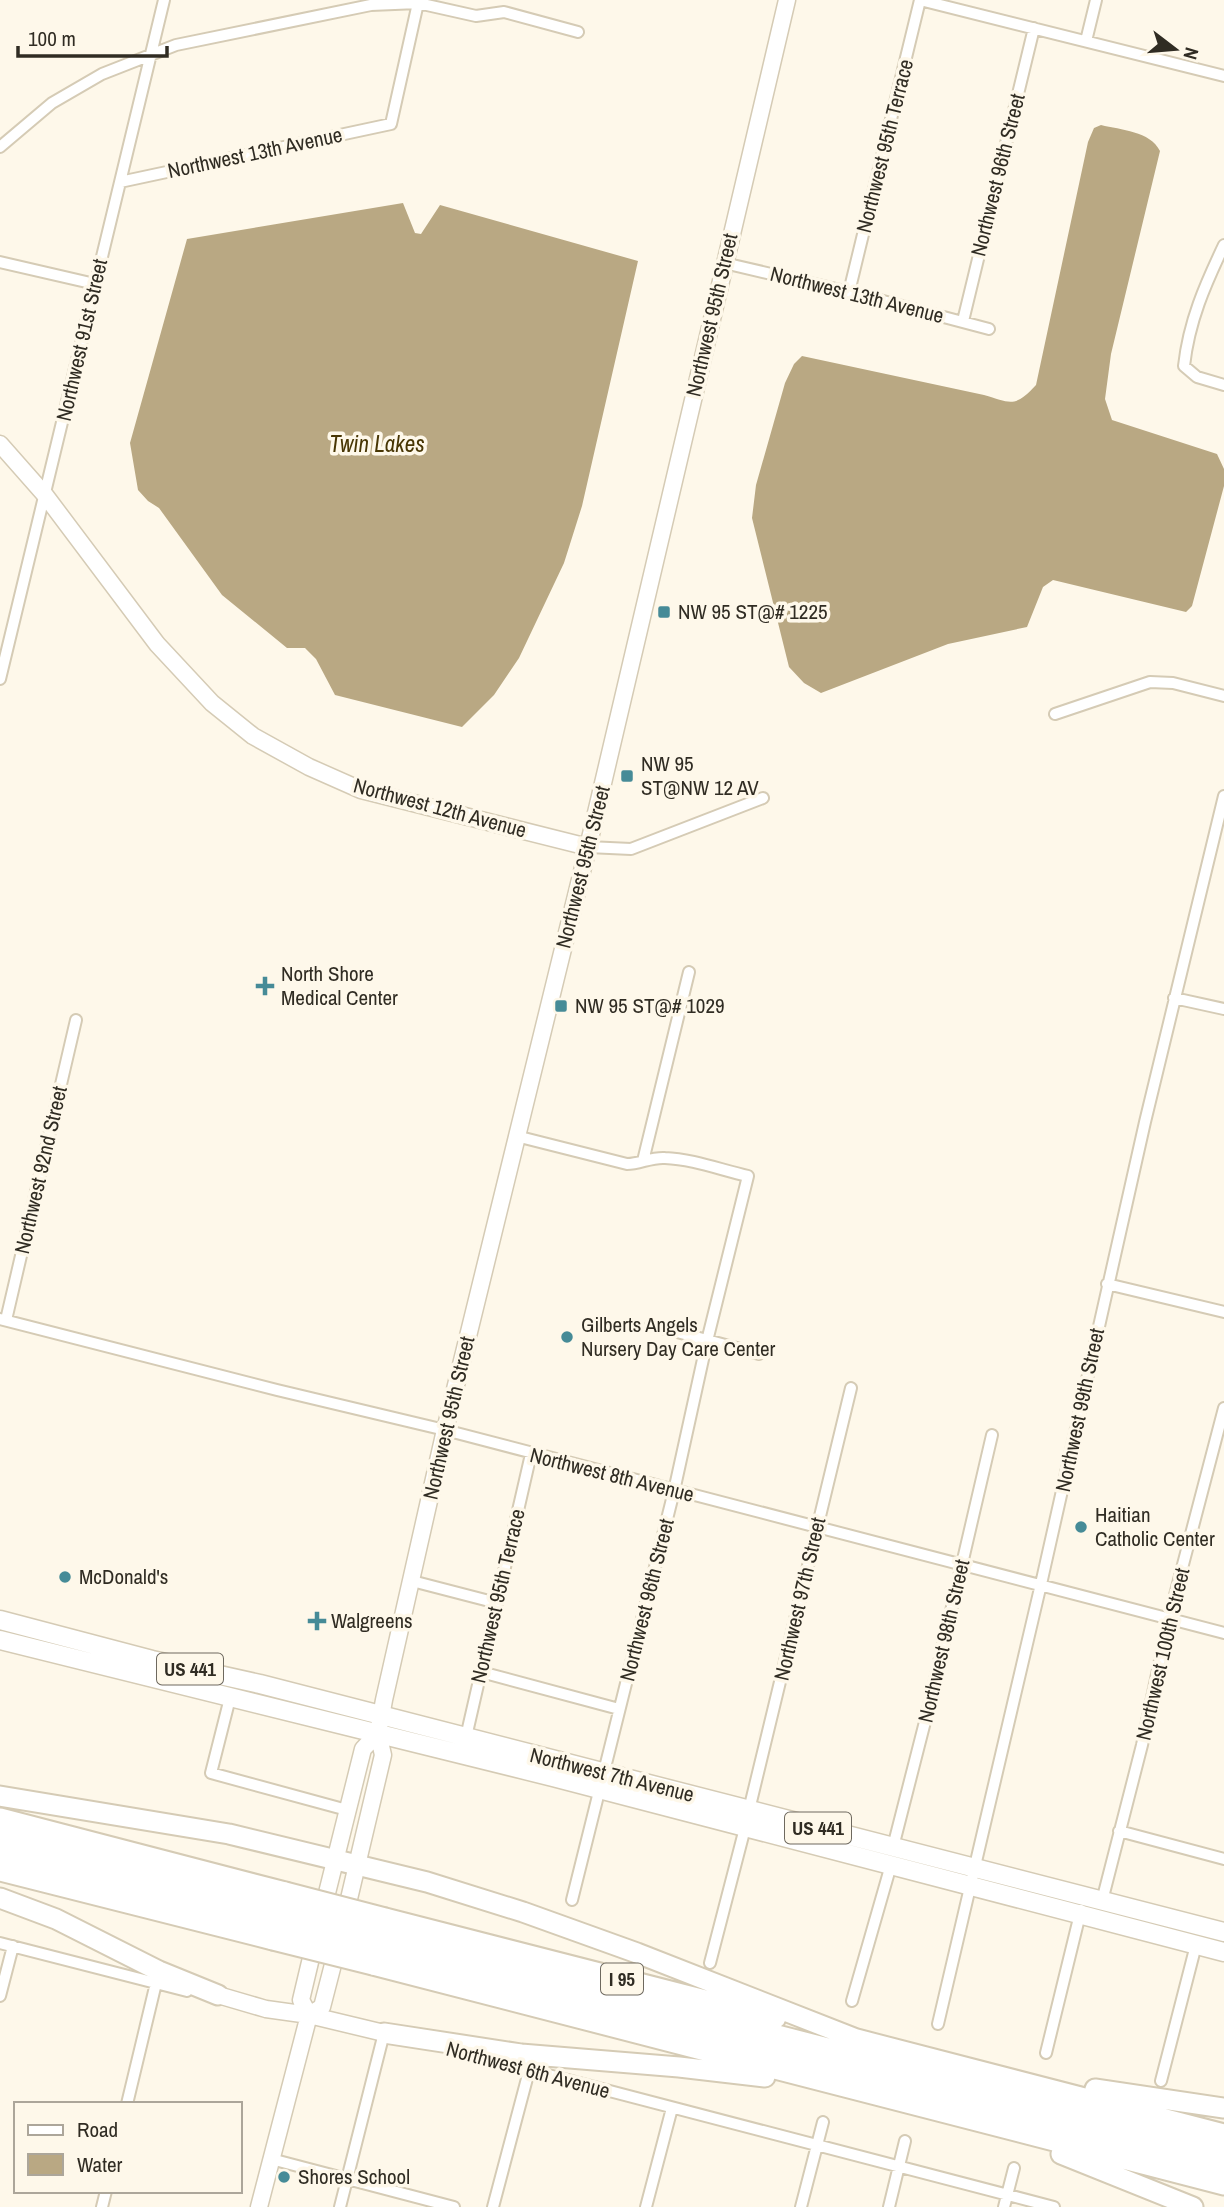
<svg xmlns="http://www.w3.org/2000/svg" width="1224" height="2207" font-family="'Archivo Narrow',sans-serif">
<style>
.water{fill:#b9a883}
.lines{fill:none;stroke-linecap:round;stroke-linejoin:round}
.street-casing{stroke:#d5cbb5;stroke-width:14}
.secondary-casing{stroke:#d5cbb5;stroke-width:19}
.primary-casing{stroke:#d5cbb5;stroke-width:21}
.highway-casing{stroke:#d5cbb5;stroke-width:23}
.street{stroke:#fff;stroke-width:10}
.secondary{stroke:#fff;stroke-width:16}
.primary{stroke:#fff;stroke-width:18}
.highway{stroke:#fff;stroke-width:19}
.highway-bridge-casing{stroke:#d5cbb5;stroke-width:23;stroke-linecap:butt}
.highway-bridge{stroke:#fff;stroke-width:19}
.poi-dot{fill:#468b97;stroke:#fef8ea;stroke-width:2.5}
.labels{text-anchor:middle;stroke-width:7;stroke-linejoin:round;paint-order:stroke}
.shield{fill:#fef8ea;stroke:#6e695f;stroke-width:2}
.shield-label{font-size:19px;font-weight:bold;fill:#302c23}
.street-label{font-size:21px;fill:#302c23;stroke:#fef8ea}
.poi-label{font-size:21px;fill:#302c23;stroke:#fef8ea;text-anchor:start}
.water-label{font-size:23px;font-style:italic;fill:#483604;stroke:#fef8ea}
</style>
<rect width="100%" height="100%" fill="#fef8ea"/>
<!-- water -->
<path class="water" d="M1101,125C1121,130 1150,131 1160,151L1111,354L1105,399L1112,420L1217,454L1224,469V486L1192,606L1186,612L1053,580L1043,587L1027,627L948,644L821,693L804,683L789,667L752,518L756,485L785,383L794,364L802,356L984,395C1011,403 1015,408 1036,385L1088,142L1094,128Z
M403,203L415,233L421,234L440,205L638,261L582,506L564,563L519,658L494,695L462,727L335,695L316,659L305,648H287L222,595L159,508L148,501L138,490L130,443L187,239Z"/>
<g class="lines">
<!-- street casing -->
<g class="street-casing">
<path id="street" d="M920,0L1224,76
M1086,41L1096,0
M0,147L52,103L102,74L176,45L371,5L418,3L476,16L504,12L578,32
M120,182L391,124L418,3
M1224,245C1205,285 1189,321 1184,366L1197,377L1224,385
M0,262L95,284
M724,263L849,292L989,329
M849,292L920,0
M963,321L1034,28
M0,679L164,0
M1055,714L1150,682L1173,683L1224,696
M588,847L631,849L763,798
M1174,998L1224,1009
M516,1136L627,1164C640,1164 651,1157 665,1158C693,1159 721,1170 748,1176L707,1341L674,1491L572,1900
M643,1161L689,972
M1107,1284L1224,1312
M0,1319L277,1390L445,1430L1224,1633
M6,1320L76,1020
M651,1325L759,1354
M412,1581L497,1603
M481,1672L619,1709
M230,1698L211,1773L347,1810
M466,1737L531,1454
M749,1810L851,1388
M1119,1831L1224,1859
M893,1847L928,1710L992,1435
M1102,1901L1142,1745L1169,1618L1224,1408
M0,1943L187,1991
M710,1963L745,1828
M0,1996L13,1946
M852,2001L891,1865
M938,2024L1041,1584L1145,1122L1224,796
M464,2053L1054,2207
M1046,2053L1081,1910
M1161,2081L1196,1945
M127,2104L156,1983
M271,2159L454,2207
M102,2207L106,2191
M340,2207L384,2033L387,2034
M493,2207L529,2071
M646,2207L672,2108
M801,2207L823,2122
M889,2207L905,2141
M1004,2207L1014,2168"/>
</g>
<!-- secondary casing -->
<g class="secondary-casing">
<path id="secondary" d="M0,444L45,495L157,644L212,703L253,736L309,767L361,790L588,847
M322,1913L363,1749L378,1733
M344,1920L383,1755L378,1733L384,1700L445,1430L588,847L787,0
M218,1995L266,2009L309,2015L384,2033
M309,2015L301,2000L315,1941
M259,2207L309,2015L322,2007L338,1945"/>
</g>
<!-- primary casing -->
<g class="primary-casing">
<path id="primary" d="M0,1620L152,1660L260,1684L1224,1932
M0,1640L553,1777L1224,1952"/>
</g>
<!-- highway casing -->
<g class="highway-casing">
<path id="highway" d="M0,1796L229,1834L427,1882L523,1912L637,1953L859,2040
M0,1818L285,1892
M0,1834L281,1907
M0,1853L277,1924
M0,1871L273,1940
M0,1898L56,1919L159,1971L218,1995
M385,1918L776,2018
M381,1933L1224,2150
M376,1950L1224,2169
M373,1965L1224,2185
M384,2033L521,2054L679,2067L765,2077
M849,2037L1224,2134
M1095,2089L1224,2108
M1061,2154L1193,2207"/>
</g>
<!-- street -->
<use href="#street" class="street"/>
<!-- secondary -->
<use href="#secondary" class="secondary"/>
<!-- primary -->
<use href="#primary" class="primary"/>
<!-- highway -->
<use href="#highway" class="highway"/>
<!-- highway-bridge casing -->
<g class="highway-bridge-casing">
<path id="highway-bridge" d="M285,1892L385,1918
M281,1907L381,1933
M277,1924L376,1950
M273,1940L373,1965"/>
</g>
<!-- highway-bridge -->
<use href="#highway-bridge" class="highway-bridge"/>
</g>
<!-- markers -->
<g class="poi-dot">
<rect x="657" y="605" width="14" height="14" rx="3.5"/>
<rect x="620" y="769" width="14" height="14" rx="3.5"/>
<path d="M261.5 975.5h7v7h7v7h-7v7h-7v-7h-7v-7h7z"/>
<rect x="554" y="999" width="14" height="14" rx="3.5"/>
<circle cx="567" cy="1337" r="7"/>
<circle cx="1081" cy="1527" r="7"/>
<circle cx="65" cy="1577" r="7"/>
<path d="M313.5 1610.5h7v7h7v7h-7v7h-7v-7h-7v-7h7z"/>
<circle cx="284" cy="2177" r="7"/>
</g>
<g class="labels">
<!-- shield labels -->
<g class="shield">
<rect x="157" y="1653.5" width="66" height="31" rx="5"/>
<rect x="785" y="1812.5" width="66" height="31" rx="5"/>
<rect x="601" y="1963.5" width="42" height="31" rx="5"/>
</g>
<g class="shield-label">
<text x="190" y="1676">US 441</text>
<text x="818" y="1835">US 441</text>
<text x="622" y="1986">I 95</text>
</g>
<!-- street labels -->
<g class="street-label">
<text transform="translate(885 146) rotate(-76)" y="7">Northwest 95th Terrace</text>
<text transform="translate(255 153) rotate(-12)" y="7">Northwest 13th Avenue</text>
<text transform="translate(998 175) rotate(-76)" y="7">Northwest 96th Street</text>
<text transform="translate(857 295) rotate(14)" y="7">Northwest 13th Avenue</text>
<text transform="translate(712 315) rotate(-77)" y="7">Northwest 95th Street</text>
<text transform="translate(82 340) rotate(-77)" y="7">Northwest 91st Street</text>
<text transform="translate(440 808) rotate(15)" y="7">Northwest 12th Avenue</text>
<text transform="translate(583 867) rotate(-76)" y="7">Northwest 95th Street</text>
<text transform="translate(41 1170) rotate(-77)" y="7">Northwest 92nd Street</text>
<text transform="translate(1080 1410) rotate(-78)" y="7">Northwest 99th Street</text>
<text transform="translate(449 1418) rotate(-77)" y="7">Northwest 95th Street</text>
<text transform="translate(612 1475) rotate(14)" y="7">Northwest 8th Avenue</text>
<text transform="translate(498 1596) rotate(-77)" y="7">Northwest 95th Terrace</text>
<text transform="translate(800 1599) rotate(-77)" y="7">Northwest 97th Street</text>
<text transform="translate(647 1600) rotate(-76)" y="7">Northwest 96th Street</text>
<text transform="translate(944 1641) rotate(-77)" y="7">Northwest 98th Street</text>
<text transform="translate(1163 1654) rotate(-77)" y="7">Northwest 100th Street</text>
<text transform="translate(612 1775) rotate(14)" y="7">Northwest 7th Avenue</text>
<text transform="translate(528 2070) rotate(15)" y="7">Northwest 6th Avenue</text>
</g>
<!-- poi labels -->
<g class="poi-label">
<text x="678" y="619">NW 95 ST@# 1225</text>
<text x="641" y="771">NW 95<tspan x="641" dy="24">ST@NW 12 AV</tspan></text>
<text x="281" y="981">North Shore<tspan x="281" dy="24">Medical Center</tspan></text>
<text x="575" y="1013">NW 95 ST@# 1029</text>
<text x="581" y="1332">Gilberts Angels<tspan x="581" dy="24">Nursery Day Care Center</tspan></text>
<text x="1095" y="1522">Haitian<tspan x="1095" dy="24">Catholic Center</tspan></text>
<text x="79" y="1584">McDonald's</text>
<text x="331" y="1628">Walgreens</text>
<text x="298" y="2184">Shores School</text>
</g>
<!-- water labels -->
<g class="water-label">
<text x="377" y="452">Twin Lakes</text>
</g>
</g>
<!-- legend -->
<rect x="14" y="2102" width="228" height="91" fill="#fef8ea" stroke="#aca69a" stroke-width="2"/>
<rect x="28" y="2125" width="35" height="10" fill="#ffffff" stroke="#aca69a" stroke-width="2"/>
<text x="77" y="2137" font-size="21" fill="#302c23">Road</text>
<rect x="28" y="2154" width="35" height="21" fill="#b9a883" stroke="#aca69a" stroke-width="2"/>
<text x="77" y="2172" font-size="21" fill="#302c23">Water</text>
<!-- north arrow -->
<g transform="translate(1175 49) rotate(106)" stroke="#fef8ea" stroke-width="5" paint-order="stroke">
<path d="M0-5L12 26L0 18L-12 26Z" fill="#302c23"/>
<text y="-10" font-size="19" font-weight="bold" text-anchor="middle" fill="#302c23">N</text>
</g>
<!-- scale -->
<path d="M18 46v10h149v-10" fill="none" stroke="#302c23" stroke-width="3.5"/>
<text x="28" y="46" font-size="21" fill="#302c23" stroke="#fef8ea" stroke-width="5" paint-order="stroke">100 m</text>
</svg>
